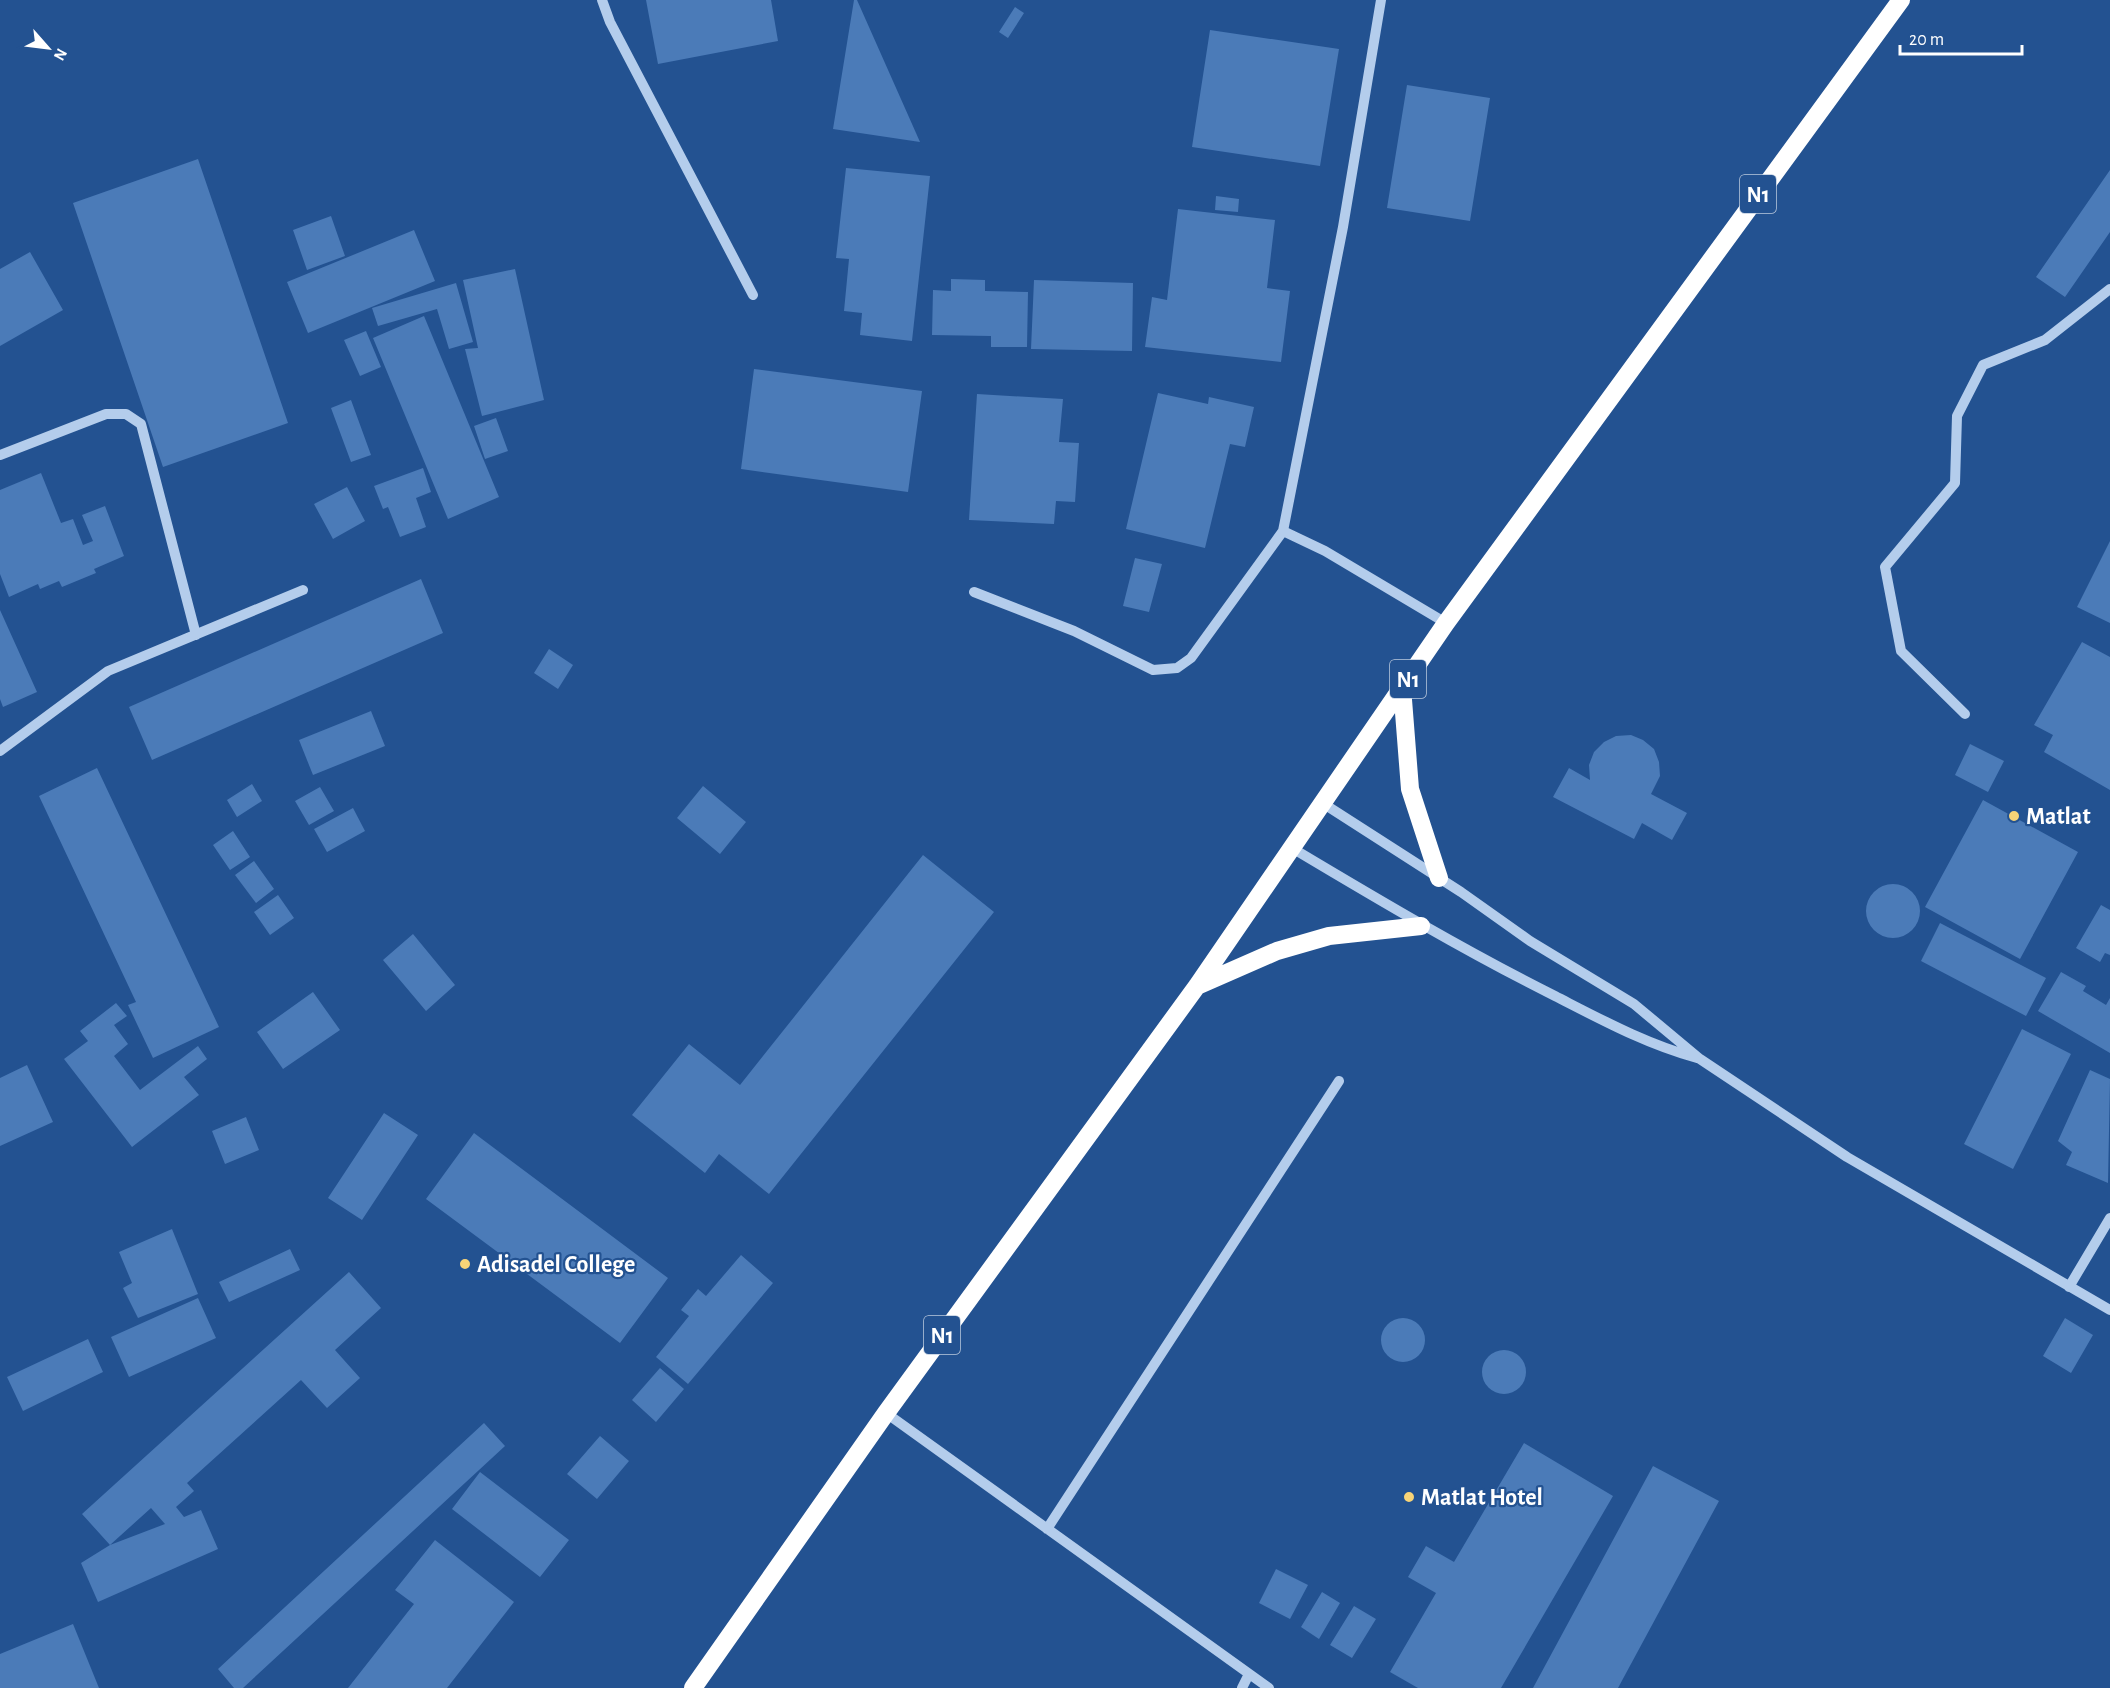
<svg xmlns="http://www.w3.org/2000/svg" width="2110" height="1688" font-family="'Alegreya Sans',sans-serif">
<style>
.building{fill:#4b7bb8}
.lines{fill:none;stroke-linecap:round;stroke-linejoin:round}
.minor{stroke:#b4cdec;stroke-width:10}
.highway{stroke:#fff;stroke-width:18}
.poi-dot{fill:#f8d477;stroke:#235291;stroke-width:2}
.labels{text-anchor:middle;stroke-width:4.5;stroke-linejoin:round;paint-order:stroke}
.shield{fill:#235291;stroke:#bdcbde;stroke-width:1.5}
.shield-label{font-size:22px;font-weight:bold;fill:#fff}
.poi-label{font-size:24px;font-weight:bold;fill:#fff;stroke:#235291;text-anchor:start}
</style>
<rect width="100%" height="100%" fill="#235291"/>
<!-- building -->
<path class="building" d="M646,0H771L778,41L658,64Z
M854,0H857L920,142L833,129Z
M1015,7L1024,13L1008,38L999,32Z
M1210,30L1339,49L1320,166L1192,147Z
M1407,85L1490,98L1470,221L1387,208Z
M198,159L288,423L163,467L73,203Z
M846,168L930,176L912,341L860,335L862,313L844,311L849,259L836,258Z
M2110,170V232L2065,297L2036,277Z
M1216,196L1239,199L1238,212L1215,210Z
M1178,209L1275,220L1267,288L1290,291L1281,362L1145,347L1152,297L1167,300Z
M331,216L345,256L307,270L293,230Z
M414,230L435,281L308,333L287,282Z
M30,252L63,310L0,346V269Z
M515,269L544,400L482,416L465,349L478,348L463,280Z
M951,279L985,280V291L1028,292L1027,347H991V336L932,335L933,290L951,291Z
M1034,280L1133,283L1132,351L1031,349Z
M456,283L473,342L449,349L437,309L378,326L372,308Z
M424,316L499,497L448,519L373,338Z
M366,331L381,367L360,376L344,340Z
M754,369L922,391L908,492L741,469Z
M1158,393L1208,404L1209,397L1254,407L1245,447L1230,444L1205,548L1126,529Z
M977,394L1063,399L1059,442L1079,443L1075,502L1056,501L1054,524L969,520Z
M351,400L371,455L351,462L331,408Z
M496,418L508,451L485,459L474,426Z
M423,468L431,492L416,498L426,527L400,537L388,507L383,509L374,486Z
M41,473L61,523L73,519L83,545L93,541L82,515L105,506L124,556L94,569L96,573L62,587L59,581L40,589L38,584L9,597L0,574V490Z
M347,487L365,521L333,539L314,504Z
M2110,541V623L2077,607Z
M1135,558L1162,564L1149,612L1123,606Z
M421,579L443,633L152,760L129,707Z
M0,610L37,692L3,707L0,699Z
M2082,642L2110,657V790L2044,752L2053,735L2034,725Z
M549,649L573,665L558,689L534,673Z
M371,711L385,746L313,775L299,740Z
M1631,735L1643,740L1654,749L1659,762L1660,776L1651,794L1687,813L1672,840L1642,823L1634,839L1553,797L1569,768L1590,780L1589,765L1594,752L1604,742L1616,736Z
M1970,744L2004,761L1988,792L1955,775Z
M97,768L219,1027L153,1058L128,1005L136,1002L39,796Z
M252,784L262,801L237,817L227,800Z
M703,786L746,822L720,854L677,818Z
M320,787L334,811L309,825L295,801Z
M1983,800L2078,852L2020,959L1925,907Z
M353,808L365,831L327,852L314,829Z
M233,831L250,857L230,870L213,845Z
M923,855L994,912L769,1194L719,1154L705,1173L632,1115L689,1044L740,1085Z
M254,861L274,889L256,903L235,875Z
M1866 911a27 27 0 1 1 54 0a27 27 0 1 1-54 0Z
M278,895L294,918L270,935L254,912Z
M2101,905L2110,910V955L2105,953L2100,962L2076,948Z
M1940,923L2046,978L2026,1016L1921,961Z
M413,934L455,985L426,1011L383,960Z
M2061,972L2086,986L2083,991L2106,1005L2110,998V1053L2038,1011Z
M313,992L340,1030L283,1069L257,1032Z
M116,1003L127,1016L114,1025L128,1044L114,1056L140,1090L198,1046L207,1059L184,1077L199,1095L132,1147L64,1059L88,1041L80,1031Z
M2022,1029L2071,1054L2013,1169L1964,1144Z
M27,1065L53,1122L0,1146V1078Z
M2090,1070L2110,1079L2108,1183L2066,1165L2072,1152L2058,1141Z
M384,1113L418,1135L362,1220L328,1198Z
M246,1117L259,1150L225,1164L212,1131Z
M474,1133L668,1278L620,1343L426,1199Z
M172,1229L198,1294L138,1318L123,1288L132,1283L119,1252Z
M290,1249L300,1270L229,1302L219,1282Z
M741,1255L773,1283L688,1384L656,1357L689,1316L681,1310L698,1289L706,1296Z
M349,1272L381,1308L335,1350L360,1378L327,1408L301,1380L187,1483L194,1491L176,1507L184,1517L201,1510L218,1549L98,1602L81,1563L110,1545L165,1524L151,1508L110,1545L82,1514Z
M198,1298L216,1338L129,1377L111,1337Z
M1381 1340a22 22 0 1 1 44 0a22 22 0 1 1-44 0Z
M2065,1318L2093,1335L2071,1373L2043,1356Z
M88,1339L103,1372L23,1411L7,1377Z
M1482 1372a22 22 0 1 1 44 0a22 22 0 1 1-44 0Z
M660,1368L684,1389L656,1422L632,1400Z
M484,1423L505,1446L243,1688H234L218,1669Z
M600,1436L629,1461L597,1499L567,1474Z
M1524,1443L1613,1496L1501,1688H1418L1390,1672L1436,1593L1408,1577L1426,1546L1454,1562Z
M1653,1466L1719,1501L1618,1688H1533Z
M480,1472L569,1540L540,1577L452,1509Z
M435,1540L514,1602L447,1688H348L414,1604L395,1590Z
M1276,1569L1308,1585L1290,1619L1259,1603Z
M1322,1592L1340,1603L1319,1639L1301,1627Z
M1354,1606L1376,1619L1352,1658L1330,1645Z
M73,1624L99,1688H0V1654Z"/>
<g class="lines">
<!-- minor -->
<path class="minor" d="M602,0L610,22L753,295
M1381,0L1343,227L1283,531L1325,551L1446,623
M0,455L106,414H126L141,424L196,635
M974,592L1074,631L1153,670L1177,668L1191,658L1283,531
M1965,714L1901,651L1885,567L1955,483L1957,416L1983,365L2045,340L2110,289
M0,751L108,671L303,590
M1324,804L1461,892L1530,941L1634,1004L1700,1059L1847,1157L2110,1310
M1292,848C1379,900 1465,951 1555,996C1602,1020 1646,1044 1697,1058
M2069,1287L2110,1218
M886,1413L1269,1688
M1047,1529L1339,1081
M1242,1688L1249,1674"/>
<!-- highway -->
<path class="highway" d="M1402,687L1410,789L1439,878
M1197,986L1277,951L1329,936L1421,926
M693,1688L886,1413L1197,986L1446,623L1901,0"/>
</g>
<!-- markers -->
<g class="poi-dot">
<circle cx="2014" cy="816" r="6"/>
<circle cx="465" cy="1264" r="6"/>
<circle cx="1409" cy="1497" r="6"/>
</g>
<g class="labels">
<!-- shield labels -->
<g class="shield">
<rect x="1740" y="175" width="36" height="38" rx="4.5"/>
<rect x="1390" y="660" width="36" height="38" rx="4.5"/>
<rect x="924" y="1316" width="36" height="38" rx="4.5"/>
</g>
<g class="shield-label">
<text x="1758" y="202">N1</text>
<text x="1408" y="687">N1</text>
<text x="942" y="1343">N1</text>
</g>
<!-- poi labels -->
<g class="poi-label">
<text x="2026" y="824">Matlat</text>
<text x="477" y="1272">Adisadel College</text>
<text x="1421" y="1505">Matlat Hotel</text>
</g>
</g>
<!-- north arrow -->
<g transform="translate(48 48) rotate(118)" stroke="#235291" stroke-width="4.5" paint-order="stroke">
<path d="M0-4.5L10 22L0 15L-10 22Z" fill="#ffffff"/>
<text y="-9" font-size="16" font-weight="bold" text-anchor="middle" fill="#ffffff">N</text>
</g>
<!-- scale -->
<path d="M1900 45v9h122v-9" fill="none" stroke="#ffffff" stroke-width="3"/>
<text x="1909" y="45" font-size="18" fill="#ffffff" stroke="#235291" stroke-width="4.5" paint-order="stroke">20 m</text>
</svg>
